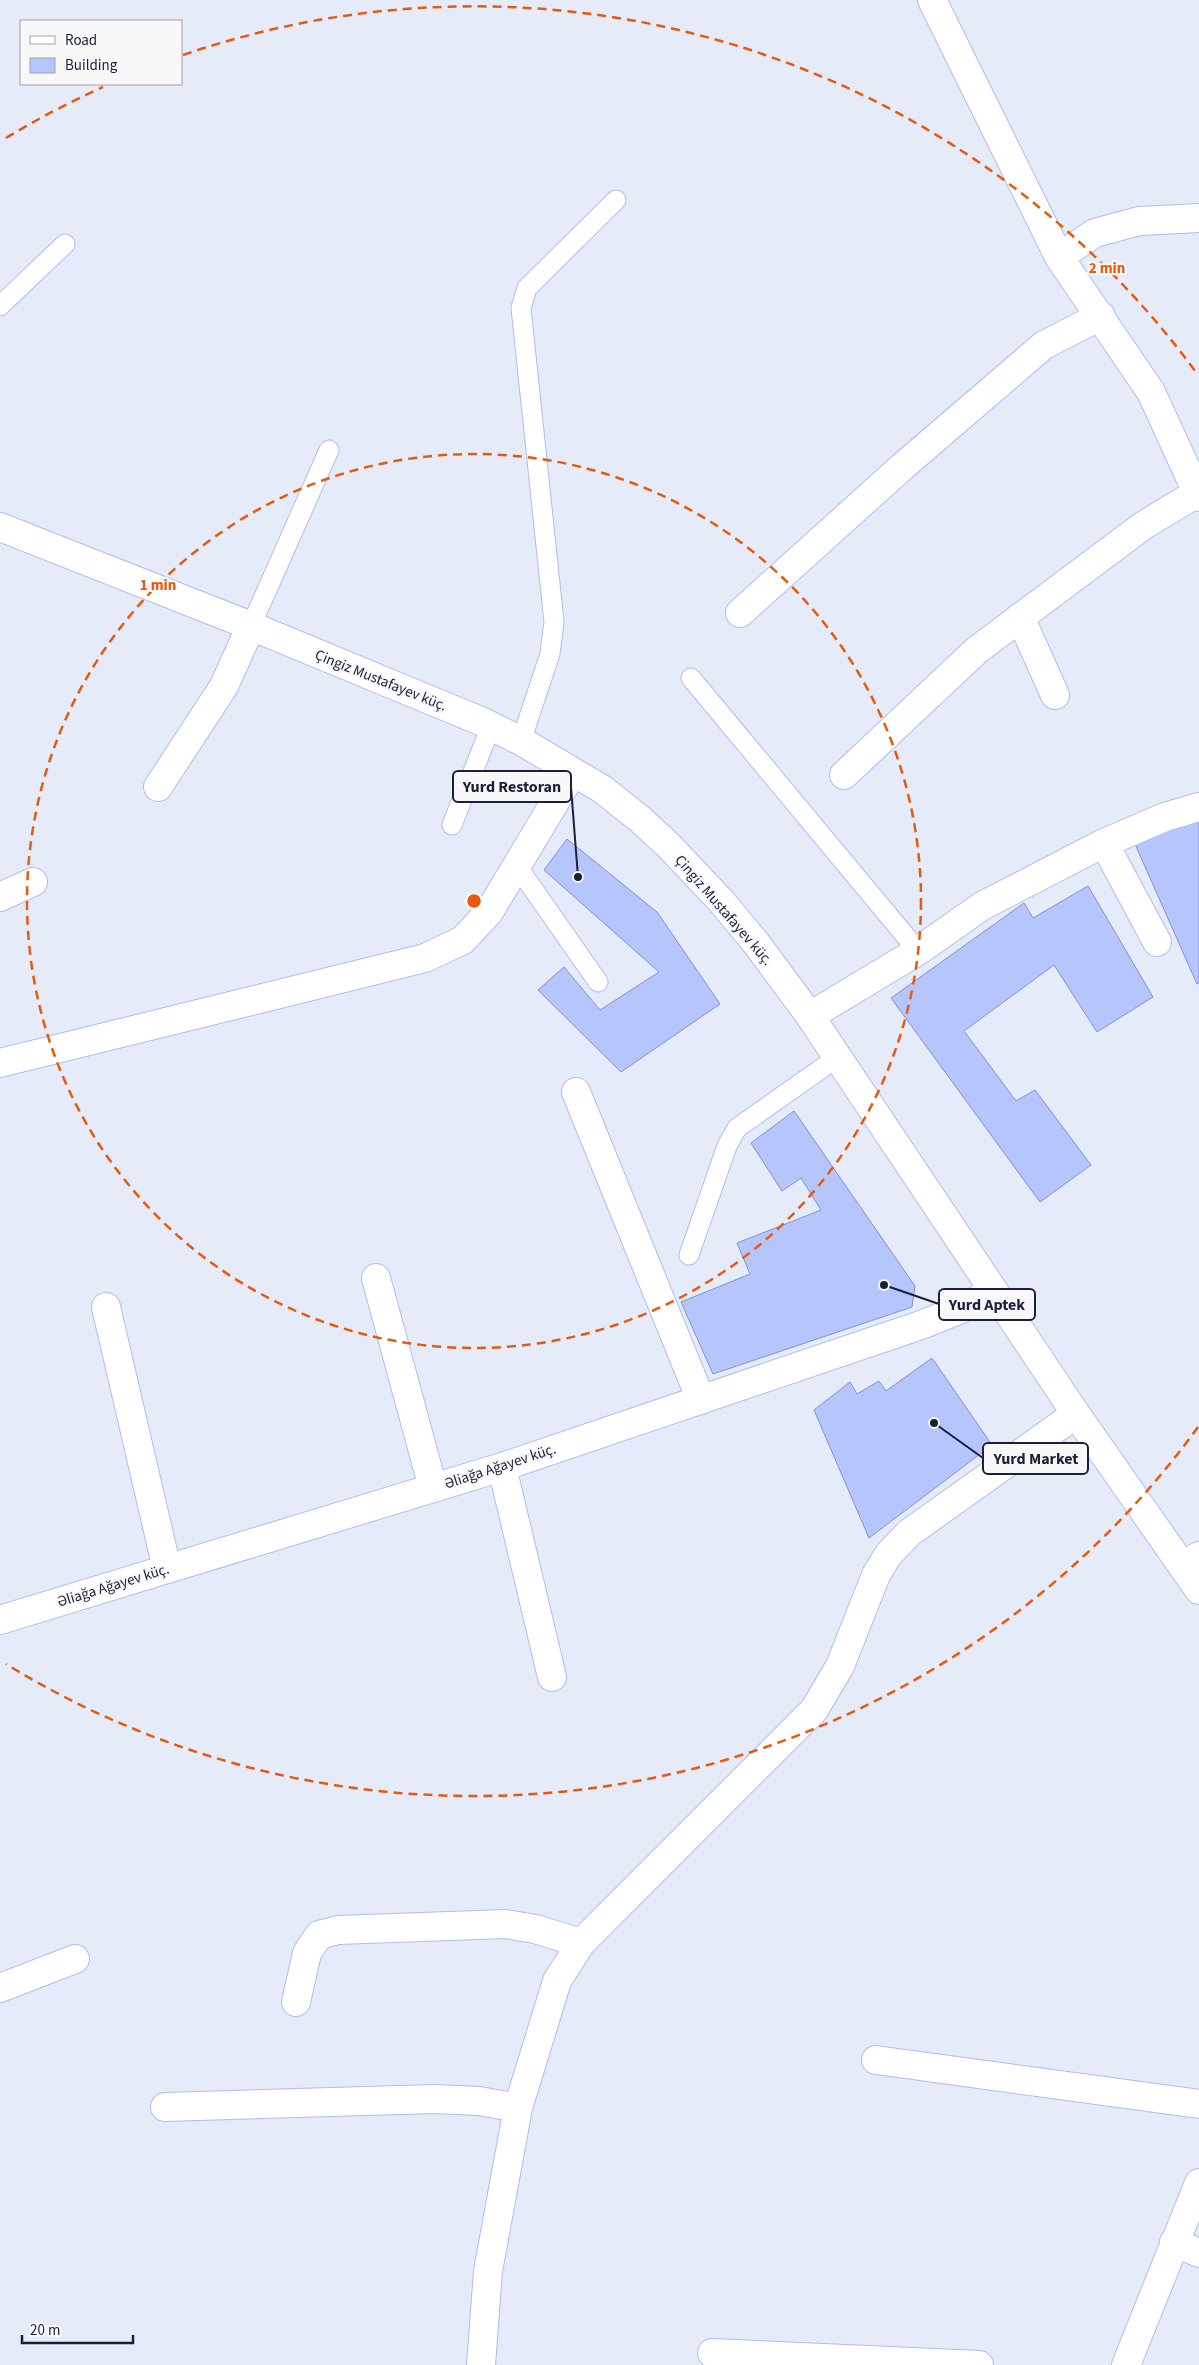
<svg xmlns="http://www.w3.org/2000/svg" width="1199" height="2365" font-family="'Source Sans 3',sans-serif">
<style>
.building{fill:#b6c5fc;stroke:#8091d5}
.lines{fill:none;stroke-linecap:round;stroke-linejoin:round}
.service-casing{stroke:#adbdf5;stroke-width:21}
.minor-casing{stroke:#adbdf5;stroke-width:30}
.tertiary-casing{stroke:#adbdf5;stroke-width:30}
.service{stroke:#fff;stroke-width:19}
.minor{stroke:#fff;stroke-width:28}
.tertiary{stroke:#fff;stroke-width:28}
.ring{fill:none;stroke:#e8590c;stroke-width:2.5;stroke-dasharray:9 6}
.labels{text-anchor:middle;stroke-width:4.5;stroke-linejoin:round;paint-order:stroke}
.street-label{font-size:15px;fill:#1a203b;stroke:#f8f8f8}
.centre{fill:#e8590c;stroke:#f8f8f8;stroke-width:2.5}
.ring-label{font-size:15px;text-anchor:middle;font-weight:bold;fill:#e8590c;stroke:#f8f8f8;stroke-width:4.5;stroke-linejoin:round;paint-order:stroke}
.leader{fill:none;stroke:#1a203b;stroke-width:2}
.callout-dot{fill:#1a203b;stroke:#f8f8f8;stroke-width:2}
.callout{fill:#f8f8f8;stroke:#1a203b;stroke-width:2}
.callout-label{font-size:16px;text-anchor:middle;font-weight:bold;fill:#1a203b}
</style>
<rect width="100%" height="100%" fill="#e6ebf9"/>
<!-- building -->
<path class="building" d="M1199,816V983L1197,984L1135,844Z
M567,839L657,912L720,1004L621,1072L538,990L564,967L600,1010L659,972L544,870Z
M1088,886L1153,997L1097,1032L1054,965L964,1031L1016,1101L1035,1090L1091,1165L1040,1202L891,998L1024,903L1033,918Z
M794,1111L915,1286L912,1307L713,1374L681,1302L750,1274L737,1243L821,1210L801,1178L782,1191L751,1143Z
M932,1358L992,1445L869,1538L814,1410L850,1382L857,1394L879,1381L886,1391Z"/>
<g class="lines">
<!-- service casing -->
<g class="service-casing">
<path id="service" d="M0,306L65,244
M251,626L329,450
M691,678L918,951
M521,741L550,654L554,622L521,308L527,288L616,200
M452,825L491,726
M517,866L598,982
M689,1255L727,1146L737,1128L838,1057"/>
</g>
<!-- minor casing -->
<g class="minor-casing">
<path id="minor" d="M932,0L1059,257L1151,392L1199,497
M1059,257L1095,233L1139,221L1199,218
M740,613L902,467L1044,345L1101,316
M1020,617L1055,695
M844,775L977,650L1144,525L1197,493
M158,787L224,686L251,626
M1104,843L1157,942
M0,897L33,882
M810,1016L918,951L982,906L1104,843L1165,817L1199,807
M0,1063L425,958L463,940L489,912L573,772
M576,1092L701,1400
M376,1278L433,1488
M106,1307L167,1569
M502,1467L552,1677
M1183,1565L1199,1556
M0,1620L502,1467L921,1325L961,1309L993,1291
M0,1988L75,1959
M296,2002L307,1953L319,1935L338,1930L505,1924L535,1929L581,1943
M876,2060L1199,2104
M165,2107L434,2099L479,2101L518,2108
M1174,2242L1199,2253
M712,2353L979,2365
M481,2365L488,2271L518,2108L557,1981L581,1943L814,1710L840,1666L876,1575L888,1555L909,1533L1076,1414"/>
</g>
<!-- tertiary casing -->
<g class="tertiary-casing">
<path id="tertiary" d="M0,527L251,626L483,722L521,741L602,789L641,820L669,846L721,901L756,943L810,1016L1076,1414L1199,1590
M1126,2365L1199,2183"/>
</g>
<!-- service -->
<use href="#service" class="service"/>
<!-- minor -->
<use href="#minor" class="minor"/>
<!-- tertiary -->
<use href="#tertiary" class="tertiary"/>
</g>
<!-- distance rings -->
<g class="ring">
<circle cx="474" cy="901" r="447"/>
<path d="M1198 1427A895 895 0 0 1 6 1664M6 138A895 895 0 0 1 103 87M183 55A895 895 0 0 1 1198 375"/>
</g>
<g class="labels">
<!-- street labels -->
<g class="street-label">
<text transform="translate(381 680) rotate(22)" y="5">Çingiz Mustafayev küç.</text>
<text transform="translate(724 910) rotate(49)" y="5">Çingiz Mustafayev küç.</text>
<text transform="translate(500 1466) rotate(-18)" y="5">Əliağa Ağayev küç.</text>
<text transform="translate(113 1585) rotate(-17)" y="5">Əliağa Ağayev küç.</text>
</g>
</g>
<circle cx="474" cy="901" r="8" class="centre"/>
<g class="ring-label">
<text x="1107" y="273">2 min</text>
<text x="158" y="590">1 min</text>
</g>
<!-- callouts -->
<path class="leader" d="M578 877L571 787M884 1285L939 1304M934 1423L983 1458"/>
<g class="callout-dot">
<circle cx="578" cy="877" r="5"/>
<circle cx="884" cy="1285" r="5"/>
<circle cx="934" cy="1423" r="5"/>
</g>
<g class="callout">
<rect x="453" y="771" width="118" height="31" rx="5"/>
<rect x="939" y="1289" width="96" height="31" rx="5"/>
<rect x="983" y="1443" width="105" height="31" rx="5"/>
</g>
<g class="callout-label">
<text x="512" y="792">Yurd Restoran</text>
<text x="987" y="1310">Yurd Aptek</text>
<text x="1036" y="1464">Yurd Market</text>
</g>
<!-- legend -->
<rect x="20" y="20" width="162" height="65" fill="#f8f8f8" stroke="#9fa2ac"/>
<rect x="30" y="36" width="25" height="8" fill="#ffffff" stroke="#9fa2ac"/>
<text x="65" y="45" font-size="15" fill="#1a203b">Road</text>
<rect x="30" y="58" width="25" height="15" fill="#b6c5fc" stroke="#9fa2ac"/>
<text x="65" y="70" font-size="15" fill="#1a203b">Building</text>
<!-- scale -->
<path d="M22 2335v8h111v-8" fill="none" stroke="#1a203b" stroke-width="2.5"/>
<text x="30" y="2335" font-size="15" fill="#1a203b" stroke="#f8f8f8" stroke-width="4" paint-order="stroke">20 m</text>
</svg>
